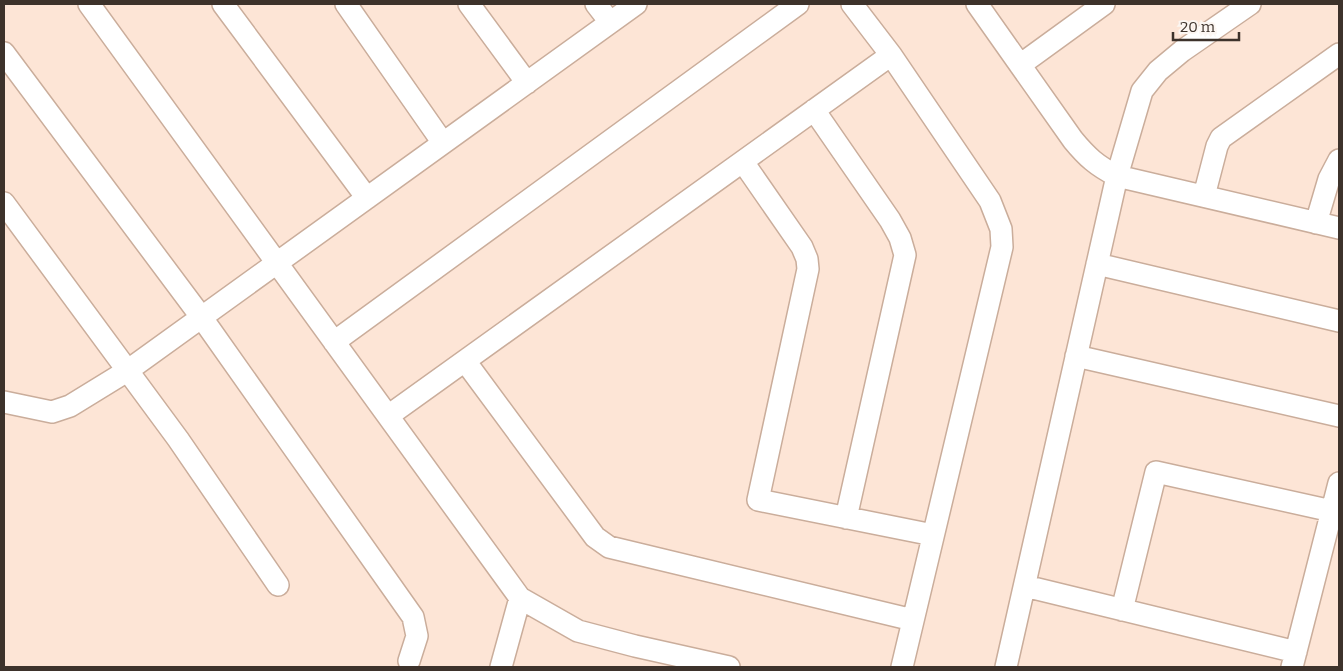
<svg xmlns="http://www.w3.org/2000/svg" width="1343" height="671" font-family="Bitter,serif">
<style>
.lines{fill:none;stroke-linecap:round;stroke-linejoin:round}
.minor-casing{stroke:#caad9b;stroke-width:24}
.minor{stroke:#fff;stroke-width:21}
</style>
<rect width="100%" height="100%" fill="#fde5d6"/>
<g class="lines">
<!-- minor casing -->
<g class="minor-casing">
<path id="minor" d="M89,4L520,598L578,631L635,646L729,667
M223,4L367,198
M346,4L443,143
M469,4L527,83
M596,4L610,22
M852,4L891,55L990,201L1001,229L1002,247L902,667
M977,4L1073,140C1087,157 1097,166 1117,176L1339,228
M4,53L202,318L413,617L417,636L409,661
M1020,65L1104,4
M814,110L890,220L900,238L905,255L846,518
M743,162L802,247L807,259L808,269L758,500L933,535
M1204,196L1217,146L1221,138L1339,54
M4,203L178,439L278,585
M1316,223L1329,179L1339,160
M1097,264L1339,321
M334,342L798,4
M1076,356L1339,416
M465,361L595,537L609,547L913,620
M4,402L52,412L70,406L127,371L636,4
M388,416L891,55
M1025,586L1296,652
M1122,610L1156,472L1332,511
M501,667L520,598
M1006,667L1117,176L1142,91L1158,71L1182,51L1250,4
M1292,667L1339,483"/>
</g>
<!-- minor -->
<use href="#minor" class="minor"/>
</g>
<!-- border -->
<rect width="1343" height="671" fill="none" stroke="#3d322b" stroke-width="10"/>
<!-- scale -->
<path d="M1173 32v8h66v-8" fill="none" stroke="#3d322b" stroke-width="2.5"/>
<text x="1180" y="32" font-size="15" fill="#3d322b" stroke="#fcf6f2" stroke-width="4" paint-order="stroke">20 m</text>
</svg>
